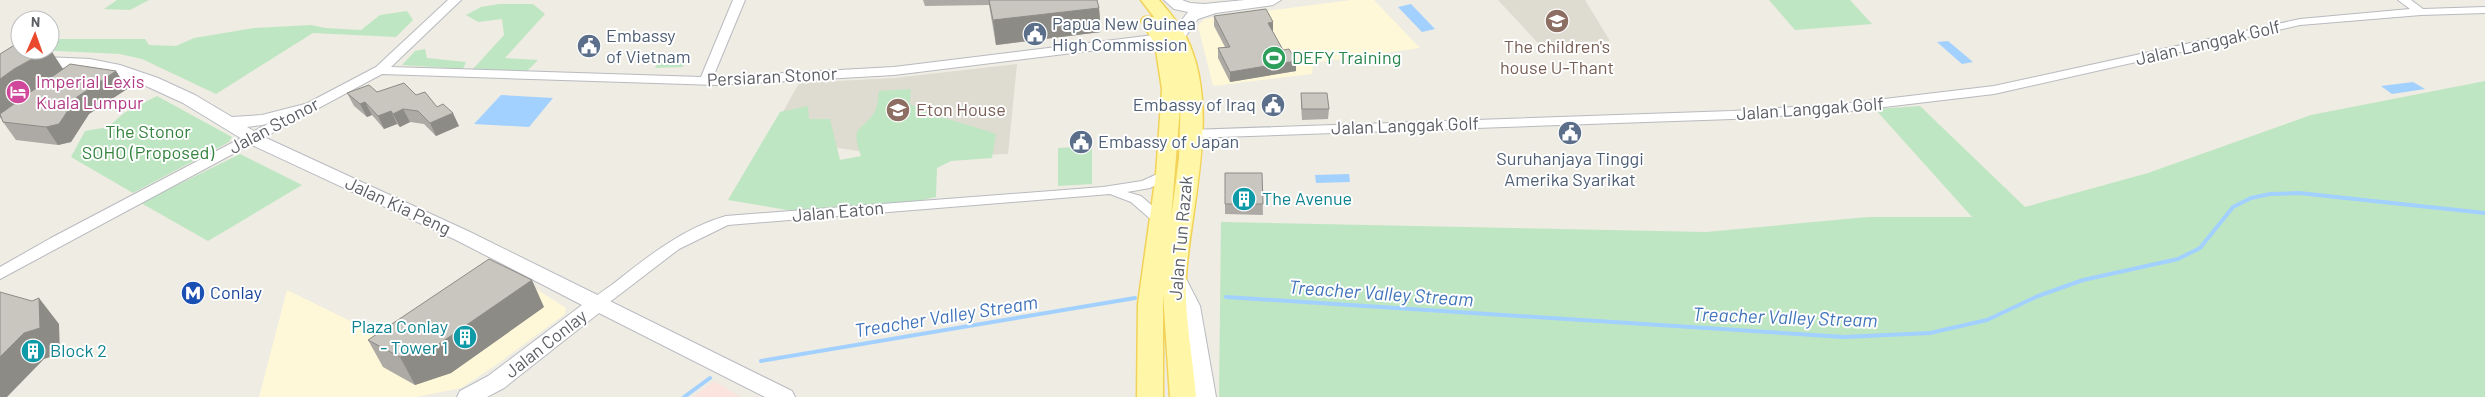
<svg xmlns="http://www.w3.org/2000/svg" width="2485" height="397" font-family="Barlow,sans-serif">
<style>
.commercial{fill:#fef8d8}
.education{fill:#dedbd1}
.medical{fill:#fbe3de}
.green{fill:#bfe6c2}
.water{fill:#a2d0ff}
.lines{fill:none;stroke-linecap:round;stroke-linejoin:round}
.stream{stroke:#a2d0ff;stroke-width:4}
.street-casing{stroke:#b8babf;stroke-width:2}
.secondary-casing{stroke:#b8bbc1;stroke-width:2}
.primary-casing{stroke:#f2d258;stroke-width:3}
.street{fill:#fff;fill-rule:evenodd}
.secondary{fill:#fff;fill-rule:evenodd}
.primary{fill:#fff7a7;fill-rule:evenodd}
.wall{fill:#adaaa5}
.shaded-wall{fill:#8d8b86}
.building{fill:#c9c6c0;stroke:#8d8b86}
.labels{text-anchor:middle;stroke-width:4;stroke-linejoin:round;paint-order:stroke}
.service-label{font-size:18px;fill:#4e5e75;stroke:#fff;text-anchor:start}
.street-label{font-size:18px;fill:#5b5e64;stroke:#fff}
.education-label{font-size:18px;fill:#785e54;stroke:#fff}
.leisure-label{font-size:18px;fill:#27864d;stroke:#fff;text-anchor:start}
.hotel-label{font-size:18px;fill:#b23c85;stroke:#fff;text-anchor:start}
.park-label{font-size:18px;fill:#33823d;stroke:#fff}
.culture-label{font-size:18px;fill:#0d838f;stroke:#fff;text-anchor:start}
.transit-label{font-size:18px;fill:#164399;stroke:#fff;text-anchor:start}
.water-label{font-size:19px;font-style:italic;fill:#4074ba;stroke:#fff}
</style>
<rect width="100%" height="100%" fill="#eeece3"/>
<!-- commercial -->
<path class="commercial" d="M1351,0H1374L1420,48L1313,63L1312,74L1213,86L1198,26L1204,19Z
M495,263L566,308L565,314L493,367L461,388L416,397H259L287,290L387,339Z"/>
<!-- education -->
<path class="education" d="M1498,0H1585L1610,41L1538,43Z
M1017,64L1008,154L902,158L769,137L799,83L894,78Z"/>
<!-- medical -->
<path class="medical" d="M714,381L741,397H693Z"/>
<!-- green -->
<path class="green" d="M117,0H149L130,10L104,9Z
M1769,0H1850L1872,24L1795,30Z
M499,4H533L545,14L505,58L538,60L527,71L473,69L504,35L502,19L478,22L466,15L481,7Z
M407,11L413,20L396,37L313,33L216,94L142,59L120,54L38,50H50V39H145L149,45L176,46L194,38L254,28L311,25L325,28L361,30L380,15Z
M425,49L427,58L466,62L463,69L402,65L415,51Z
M662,54H689L683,67L655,68Z
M2485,81V397H1219L1221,222L1706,232L1868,217H1972L1875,109L1920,106L2025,207L2148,173L2311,115Z
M911,89L910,104C938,119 967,123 996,134L992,158L951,161L937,168L936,197L910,203L793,211L728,200L780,112L808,106L809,119H830L840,160L861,156C849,122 863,133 875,111C878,106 878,96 879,91Z
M157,96L232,137L229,142L133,193L71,157L85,131L108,127L124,113Z
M1092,146V184L1058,186V148Z
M240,154L302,185L208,241L141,203Z"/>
<!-- water -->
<path class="water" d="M1411,4L1435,29L1422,32L1398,7Z
M1948,41L1973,62L1962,64L1937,42Z
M2413,82L2425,89L2392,94L2381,86Z
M501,95L553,98L529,127L474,124Z
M1349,174L1350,182L1316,183L1315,175Z"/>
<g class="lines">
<!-- stream -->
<path class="stream" d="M1226,297L1844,337L1930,333L1987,320L2038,296L2083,280L2178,259L2200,248L2233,207L2251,198L2270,194L2299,193L2485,213
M761,361L1135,298
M684,397L710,378"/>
<!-- street casing -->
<g class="street-casing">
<path id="street" d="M448,0H461L391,67L701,77L733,0H745L713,77L894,67L1162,34L1168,38L1162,42L894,75L717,85L382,74L0,279V267L51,238L376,67Z
M2398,0H2411L2423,9L2485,7V13L2421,15L2300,25L1994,94L1842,112L1732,119L1190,138L1184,134L1190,130L1732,111L1842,104L1994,86L2300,19L2410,9Z
M1166,170L1171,171L1173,174L1171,177L1150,188L1127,192L1141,196L1165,217L1167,220L1165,223H1155L1131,202L1110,194L728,225L679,249L602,308H592L589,304C594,296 605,290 613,284C647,257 683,228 726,216L1103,187L1142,181Z"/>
</g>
<!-- secondary casing -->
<g class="secondary-casing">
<path id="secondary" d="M1164,0H1182L1190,3L1204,4L1245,0H1281L1273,5L1216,13L1198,19L1183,40L1177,42L1169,37L1188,12L1174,9Z
M0,55L90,59L120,65L158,78L195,95L232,117L262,115L305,104L311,105L314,109L311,113L262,125L247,127L264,137L470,232L792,391L795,397H765L599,313L504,388L487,397H457L460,391L488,376L582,305L456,240L252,145L183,103L146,86L90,69L0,65Z
M1175,269L1182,271L1200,306L1216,397H1194L1180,306L1165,276L1168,271Z"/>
</g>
<!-- primary casing -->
<g class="primary-casing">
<path id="primary" d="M1141,0H1159C1169,12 1179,23 1186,37C1221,106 1191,203 1186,276C1184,317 1193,357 1196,397H1170L1163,293V397H1137L1138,304L1156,174L1162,89L1155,44L1141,21L1144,17H1154ZM1181,95L1179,158L1171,219Z"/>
</g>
<!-- street -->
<use href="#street" class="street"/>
<!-- secondary -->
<use href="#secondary" class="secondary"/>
<!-- primary -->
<use href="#primary" class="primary"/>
</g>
<!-- wall -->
<path class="wall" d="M923,0H1097L1099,8L1101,32L996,45L989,5L925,6Z
M1214,16L1273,32L1283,50L1296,61V71L1230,82L1218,58V48L1225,47L1214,26Z
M50,49L63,69L116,71L127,89L89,114L71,142L58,145L16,140L3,122L1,117Z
M377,92L416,95L437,107L459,126L436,136L424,124L410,122L400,127L397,124L384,129L372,115L367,117L354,106L347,93Z
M1301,93L1329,109L1328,119L1302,120L1301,104Z
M1225,173H1262L1263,215L1225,214Z
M544,307L451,373L415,385L383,367L368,340Z"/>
<!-- shaded-wall -->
<path class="shaded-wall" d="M1099,8L1101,32L996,45L993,20Z
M1273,22V32L1267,33L1268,23Z
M50,49L66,74L31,95L0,118V79L14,69L48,50H50Z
M1296,61V71L1230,82V72Z
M116,71L127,89L89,114L71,142L58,145L46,127L77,97Z
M365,102L372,115L367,117L360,104Z
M403,109L410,122L400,127L393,114Z
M391,111L397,124L384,129L378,116Z
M453,113L459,126L436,136L430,123Z
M532,280L544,307L451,373L415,385L400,357Z
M39,298L59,324L60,354L44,359L7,397H0V357L24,333Z"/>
<!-- building -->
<path class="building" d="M989,0H1097L1099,8L993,20Z
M1266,9L1273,22L1268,23L1283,50L1289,49L1296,61L1230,72L1218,48L1230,47L1214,16Z
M13,46L20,47V50H48L14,69L0,79V54Z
M70,64L116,71L77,97L59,124L46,127L3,122L0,114Z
M404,83L416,95L425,92L437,107L443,104L453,113L430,123L418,111L403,109L393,114L391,111L378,116L365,102L360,104L347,93L369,85L377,92Z
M1301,93H1327L1329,109H1302Z
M1225,173H1262L1263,204H1225Z
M489,259L532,280L436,346L400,357L368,340Z
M0,292L32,301L39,298L40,328L24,333L0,357Z"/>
<!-- icons -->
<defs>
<g id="school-disc" transform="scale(1.25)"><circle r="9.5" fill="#8d6e63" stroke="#fff"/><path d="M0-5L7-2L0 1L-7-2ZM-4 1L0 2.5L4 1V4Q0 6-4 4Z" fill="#fff"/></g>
<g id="civic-disc" transform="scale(1.25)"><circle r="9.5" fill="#5c6f8a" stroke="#fff"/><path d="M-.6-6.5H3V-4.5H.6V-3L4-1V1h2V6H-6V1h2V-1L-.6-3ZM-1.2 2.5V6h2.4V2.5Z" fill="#fff"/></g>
<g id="stadium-disc" transform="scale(1.25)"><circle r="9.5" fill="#2e9e5b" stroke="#fff"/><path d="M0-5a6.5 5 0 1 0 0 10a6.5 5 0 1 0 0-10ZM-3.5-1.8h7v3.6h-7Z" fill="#fff"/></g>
<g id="hotel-disc" transform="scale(1.25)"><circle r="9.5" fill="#d1479c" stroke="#fff"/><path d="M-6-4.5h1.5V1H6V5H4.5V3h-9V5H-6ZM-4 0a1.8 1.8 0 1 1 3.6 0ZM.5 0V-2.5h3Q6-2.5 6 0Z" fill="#fff"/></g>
<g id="building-disc" transform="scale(1.25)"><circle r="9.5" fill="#0f9aa8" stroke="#fff"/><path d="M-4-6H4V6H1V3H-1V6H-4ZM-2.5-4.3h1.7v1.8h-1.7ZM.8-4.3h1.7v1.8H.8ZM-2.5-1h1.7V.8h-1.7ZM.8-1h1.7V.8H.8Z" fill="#fff"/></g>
<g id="metro-disc" transform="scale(1.25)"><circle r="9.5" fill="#1a4fb4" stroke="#fff"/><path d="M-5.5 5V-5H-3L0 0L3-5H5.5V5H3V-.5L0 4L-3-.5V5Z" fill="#fff"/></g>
</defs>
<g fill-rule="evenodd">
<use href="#school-disc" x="1557" y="21"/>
<use href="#civic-disc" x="1035" y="34"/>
<use href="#civic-disc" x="589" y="46"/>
<use href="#stadium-disc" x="1274" y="58"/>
<use href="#hotel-disc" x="18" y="92"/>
<use href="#civic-disc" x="1273" y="105"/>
<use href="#school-disc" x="898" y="110"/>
<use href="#civic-disc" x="1570" y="133"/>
<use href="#civic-disc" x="1081" y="142"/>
<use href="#building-disc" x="1244" y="199"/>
<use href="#metro-disc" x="193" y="293"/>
<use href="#building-disc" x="465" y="337"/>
<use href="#building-disc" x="33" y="351"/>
</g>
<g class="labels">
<!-- service labels -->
<g class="service-label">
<text x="1052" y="30">Papua New Guinea<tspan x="1052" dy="21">High Commission</tspan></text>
<text x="606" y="42">Embassy<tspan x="606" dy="21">of Vietnam</tspan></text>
<text x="1256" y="111" text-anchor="end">Embassy of Iraq</text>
<text x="1098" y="148">Embassy of Japan</text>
<text x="1570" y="165" text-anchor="middle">Suruhanjaya Tinggi<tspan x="1570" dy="21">Amerika Syarikat</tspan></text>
</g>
<!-- street labels -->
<g class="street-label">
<text transform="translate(2208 43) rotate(-13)" y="6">Jalan Langgak Golf</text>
<text transform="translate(772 77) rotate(-3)" y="6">Persiaran Stonor</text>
<text transform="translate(1810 109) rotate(-4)" y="6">Jalan Langgak Golf</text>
<text transform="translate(274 126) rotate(-28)" y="6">Jalan Stonor</text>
<text transform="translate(1405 126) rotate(-2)" y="6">Jalan Langgak Golf</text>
<text transform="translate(398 206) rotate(25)" y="6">Jalan Kia Peng</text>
<text transform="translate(838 212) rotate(-5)" y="6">Jalan Eaton</text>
<text transform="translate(1181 238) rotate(-85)" y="6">Jalan Tun Razak</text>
<text transform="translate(546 344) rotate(-38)" y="6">Jalan Conlay</text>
</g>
<!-- education labels -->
<g class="education-label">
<text x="1557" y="53">The children's<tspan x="1557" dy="21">house U-Thant</tspan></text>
<text x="916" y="116" text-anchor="start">Eton House</text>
</g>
<!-- leisure labels -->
<g class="leisure-label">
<text x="1292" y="64">DEFY Training</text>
</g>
<!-- hotel labels -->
<g class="hotel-label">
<text x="36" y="88">Imperial Lexis<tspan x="36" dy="21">Kuala Lumpur</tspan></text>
</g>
<!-- park labels -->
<g class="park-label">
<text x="148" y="138">The Stonor<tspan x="148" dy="21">SOHO (Proposed)</tspan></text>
</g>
<!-- culture labels -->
<g class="culture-label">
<text x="1262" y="205">The Avenue</text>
<text x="448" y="333" text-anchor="end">Plaza Conlay<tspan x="448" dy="21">- Tower 1</tspan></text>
<text x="50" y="357">Block 2</text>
</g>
<!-- transit labels -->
<g class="transit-label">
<text x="210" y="299">Conlay</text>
</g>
<!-- water labels -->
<g class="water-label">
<text transform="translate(1381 293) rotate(4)" y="7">Treacher Valley Stream</text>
<text transform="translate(946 316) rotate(-9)" y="7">Treacher Valley Stream</text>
<text transform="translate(1785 317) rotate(2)" y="7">Treacher Valley Stream</text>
</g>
</g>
<!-- north arrow -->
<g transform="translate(35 35) rotate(2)"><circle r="24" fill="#ffffff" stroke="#bdbfc1"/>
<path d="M0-4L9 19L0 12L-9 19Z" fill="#ea492d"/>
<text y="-8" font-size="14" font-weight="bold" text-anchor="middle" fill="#5b5e64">N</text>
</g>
</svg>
